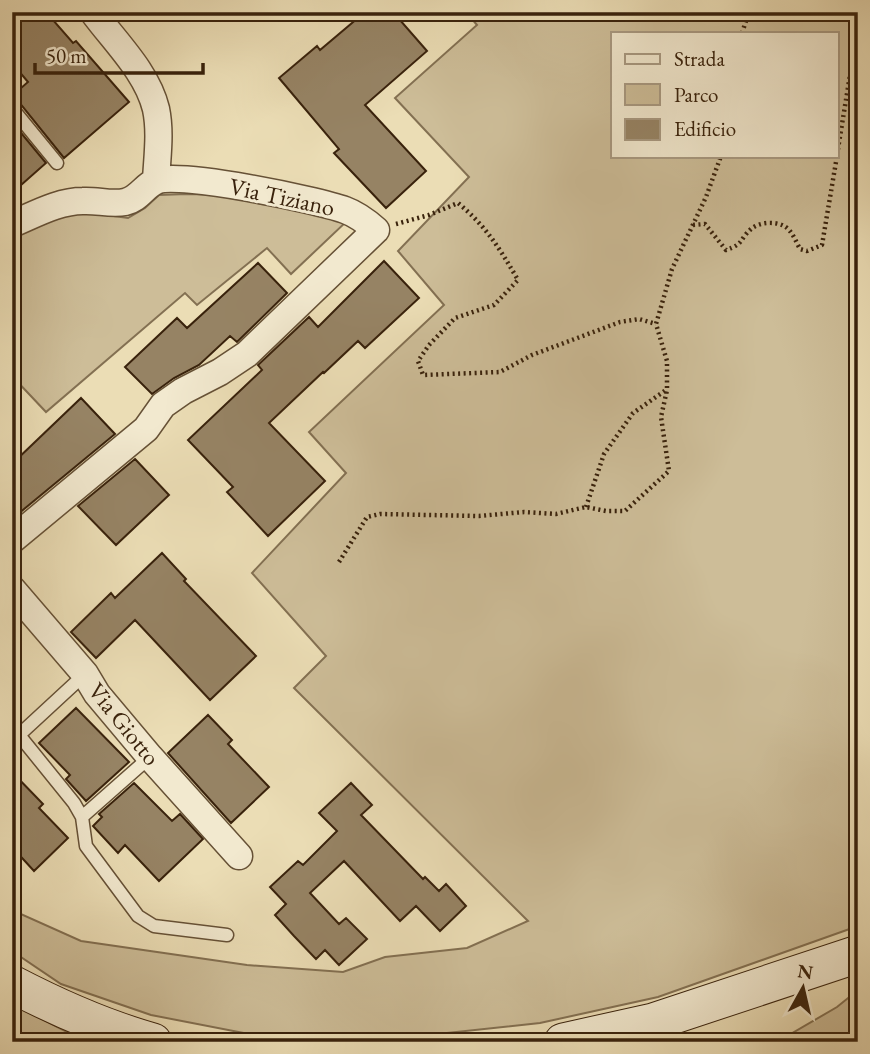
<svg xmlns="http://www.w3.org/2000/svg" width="870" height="1054" font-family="'EB Garamond',serif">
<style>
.green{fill:#cdbd98;stroke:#837052;stroke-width:2;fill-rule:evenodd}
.building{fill:#968364;stroke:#39220c;stroke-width:2}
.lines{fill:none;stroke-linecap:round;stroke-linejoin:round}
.lane-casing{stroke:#665136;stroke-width:15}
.street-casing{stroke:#665136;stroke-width:29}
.secondary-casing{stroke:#39220c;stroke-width:39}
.path{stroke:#39220c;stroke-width:4.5;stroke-dasharray:2 3.5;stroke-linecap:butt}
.lane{stroke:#f2e9cf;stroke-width:12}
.street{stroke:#f2e9cf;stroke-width:26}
.secondary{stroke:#f2e9cf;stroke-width:37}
.labels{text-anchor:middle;stroke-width:6;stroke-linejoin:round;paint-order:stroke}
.street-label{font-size:24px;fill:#39220c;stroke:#f2e9cf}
</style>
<rect width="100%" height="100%" fill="#ebddb5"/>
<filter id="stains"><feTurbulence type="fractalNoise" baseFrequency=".00286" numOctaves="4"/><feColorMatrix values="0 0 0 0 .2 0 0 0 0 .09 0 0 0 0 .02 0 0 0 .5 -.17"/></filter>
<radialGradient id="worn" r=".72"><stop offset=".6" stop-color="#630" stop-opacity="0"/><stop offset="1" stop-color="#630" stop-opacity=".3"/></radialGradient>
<!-- green -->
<path class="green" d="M466,12H858V926L658,997L540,1023L372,1041L254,1035L151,1015L61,984L12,951V910L81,941L247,965L343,972L385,957L467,948L528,921L294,688L326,656L252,573L346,473L309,432L444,305L398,251L469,177L395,98L477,25ZM613,33H837V156H613Z
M187,194L225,195L261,204L309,208L347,221L291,274L267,248L197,305L185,293L46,412L12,376V231L69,210L128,218L145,208L159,195Z
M858,990V1042H777L837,1007Z
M12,1004L87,1042H12Z"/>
<!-- building -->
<path class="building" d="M12,12H46L73,43L76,41L129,102L64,158L19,102L12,99V96L28,82L12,63Z
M365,12H393L427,51L365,105L426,171L386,208L334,153L339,149L279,78L317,46L320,50Z
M12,122L46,163L12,193Z
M384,261L419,298L365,348L358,341L324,373L323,372L269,423L325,481L268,536L227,492L233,487L188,440L262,370L258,365L309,317L318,327Z
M258,263L287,293L237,342L230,336L199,365L174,378L152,394L125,367L177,318L187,328Z
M81,398L115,434L12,519V464Z
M135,459L169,495L116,545L78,506Z
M162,553L186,579L184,581L256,656L210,700L135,620L96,658L71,632L111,593L115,598Z
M76,708L129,762L86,801L66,779L70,775L39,743Z
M208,715L232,740L228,744L269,787L231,823L168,753Z
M12,772L43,804L39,808L68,838L34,871L12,847Z
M134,783L172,821L180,814L203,839L159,881L125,845L118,853L93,826L102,817L99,814Z
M351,783L372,805L361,815L423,879L425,877L439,891L446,884L466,906L440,931L416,906L400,921L344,861L310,893L339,924L346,918L367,939L339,965L325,950L316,959L294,936L275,915L286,904L270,887L298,861L303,865L337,831L319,813Z"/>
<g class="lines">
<!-- lane casing -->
<g class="lane-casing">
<path id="lane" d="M12,108L57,163
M85,674L19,735L74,803L82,817L86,846L138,916L154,926L227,935
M82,817L150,757"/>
</g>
<!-- street casing -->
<g class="street-casing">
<path id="street" d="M93,12C115,42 147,72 156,109C161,133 157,158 156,181
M12,224C34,215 58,201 83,201C97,200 111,205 125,202C139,199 144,186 156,181C178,171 318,200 345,210C356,214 367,222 376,230L247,354L220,372L183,391L163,405L146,429L12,540
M12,589L85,674L97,694L150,757L239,856"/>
</g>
<!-- secondary casing -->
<g class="secondary-casing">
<path id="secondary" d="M12,984C58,1008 103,1028 153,1042
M563,1042L653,1022L858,954"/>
</g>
<!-- path -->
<path class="path" d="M742,33L749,12
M837,155L858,26
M396,224L429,215L458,203C486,226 500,249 518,280L494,305L455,318L429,345L418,361L423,375L500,372L532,355L620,322L639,319L656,324
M693,225L705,224L726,250C744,244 739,240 751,229C759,222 775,221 784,226C792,230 796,242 800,249L807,251L822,245L837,156
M586,507L604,454L633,413L666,390
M339,562L367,517L380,514L479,516L524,512L556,514L586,507L606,511H625L669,471L661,417L667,390V361L656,324L672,269L706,197L721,156"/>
<!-- lane -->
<use href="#lane" class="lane"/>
<!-- street -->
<use href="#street" class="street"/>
<!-- secondary -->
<use href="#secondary" class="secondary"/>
</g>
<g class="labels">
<!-- street labels -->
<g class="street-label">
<text transform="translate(282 197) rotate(12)" y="8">Via Tiziano</text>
<text transform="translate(124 724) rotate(51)" y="8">Via Giotto</text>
</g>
</g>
<!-- margin -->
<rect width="870" height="1054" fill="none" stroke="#ebddb5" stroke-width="42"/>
<rect x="14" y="14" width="842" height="1026" fill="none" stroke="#39220c" stroke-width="3.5"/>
<rect x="21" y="21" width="828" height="1012" fill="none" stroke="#39220c" stroke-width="2"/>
<!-- legend -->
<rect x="611" y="32" width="228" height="126" fill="#f2e9cf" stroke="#a89981" stroke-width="2"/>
<rect x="625" y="54" width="35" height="10" fill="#f2e9cf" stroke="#a89981" stroke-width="2"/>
<text x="674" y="66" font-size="21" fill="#39220c">Strada</text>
<rect x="625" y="84" width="35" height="21" fill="#cdbd98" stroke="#a89981" stroke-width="2"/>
<text x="674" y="102" font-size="21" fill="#39220c">Parco</text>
<rect x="625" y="119" width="35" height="21" fill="#968364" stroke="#a89981" stroke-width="2"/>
<text x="674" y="136" font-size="21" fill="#39220c">Edificio</text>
<!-- north arrow -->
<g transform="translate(803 988) rotate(8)" stroke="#f2e9cf" stroke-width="5" paint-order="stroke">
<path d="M0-5L12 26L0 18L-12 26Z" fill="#39220c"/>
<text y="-10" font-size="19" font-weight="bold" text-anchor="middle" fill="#39220c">N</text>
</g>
<!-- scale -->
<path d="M35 63v10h168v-10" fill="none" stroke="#39220c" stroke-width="3.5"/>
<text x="46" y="63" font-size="21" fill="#39220c" stroke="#f2e9cf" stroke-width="5" paint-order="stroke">50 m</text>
<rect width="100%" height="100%" filter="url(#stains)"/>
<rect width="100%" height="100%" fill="url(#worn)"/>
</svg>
